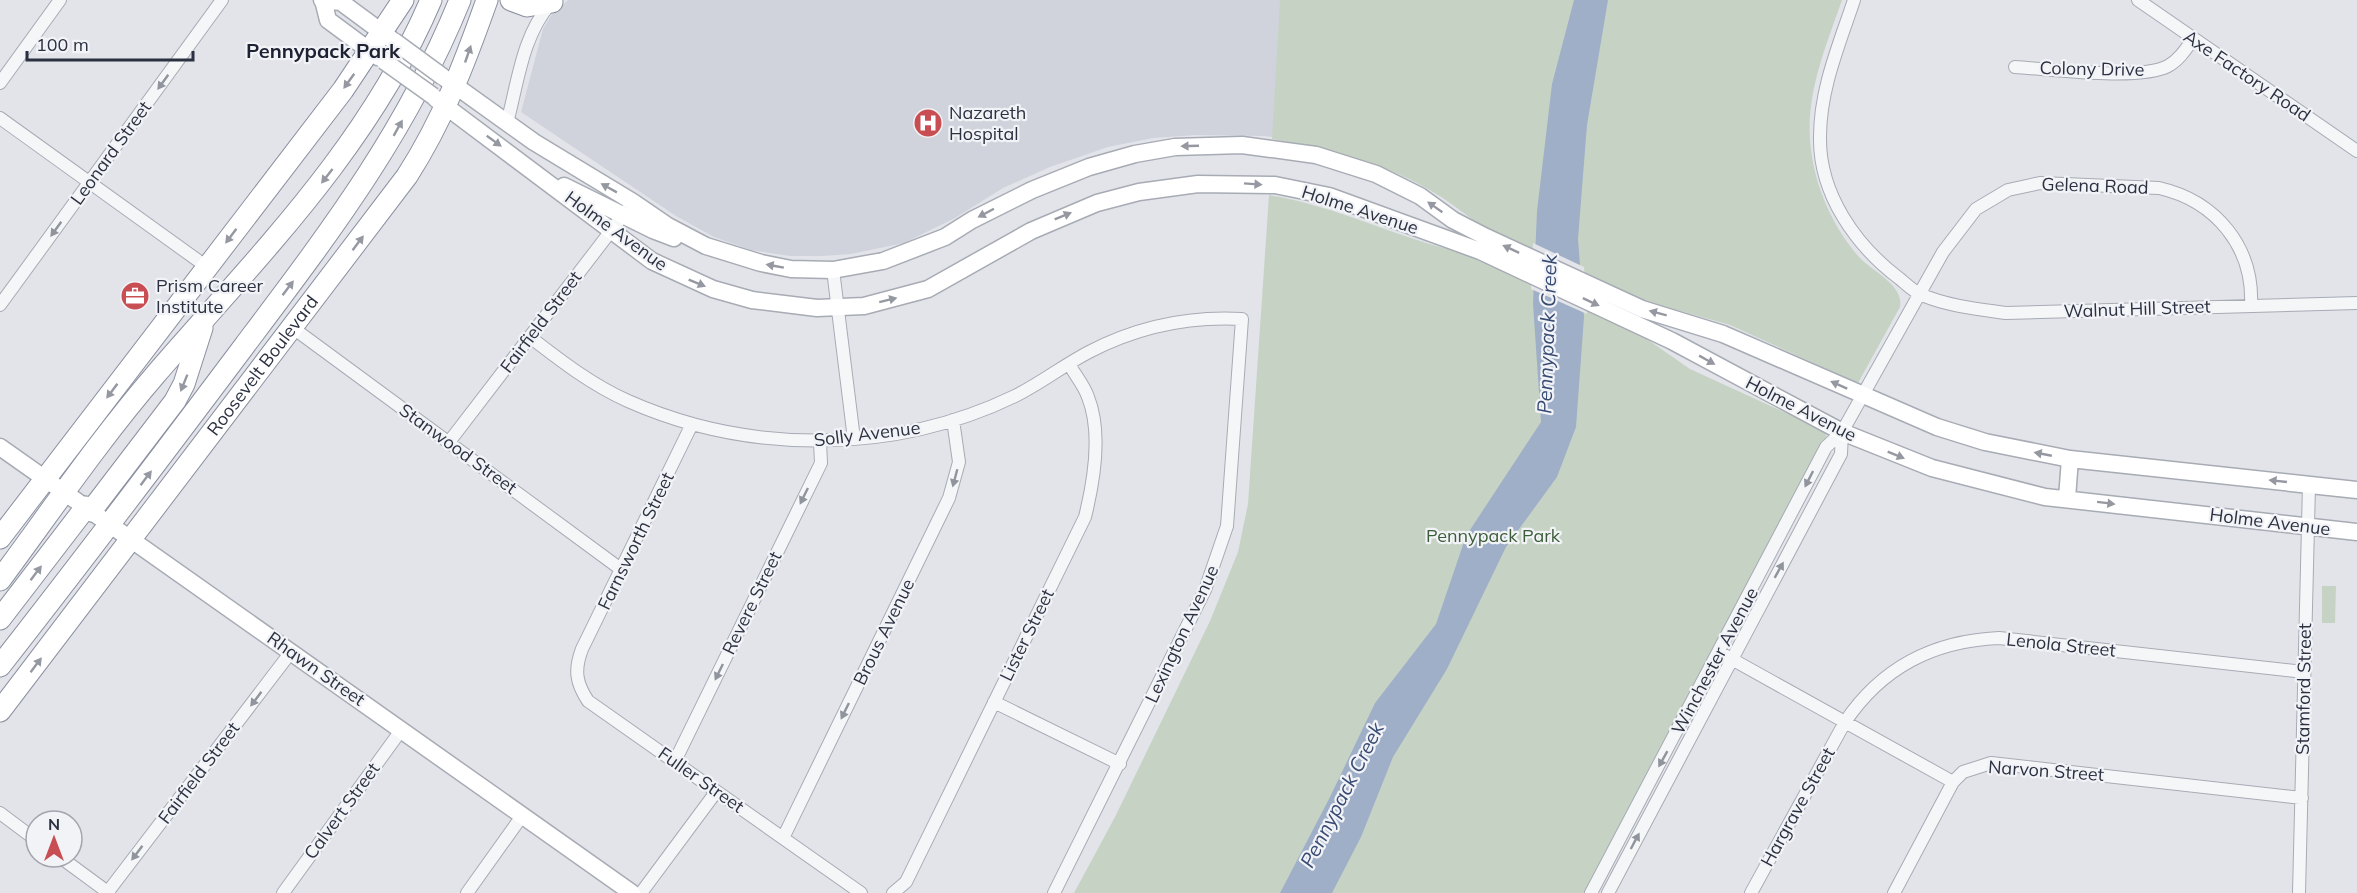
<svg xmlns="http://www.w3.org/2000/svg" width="2357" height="893" font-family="Mulish,sans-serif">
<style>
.built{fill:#d0d3dc}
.green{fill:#c6d3c4}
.water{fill:#9fafc8}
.pier{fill:#e2e4ea}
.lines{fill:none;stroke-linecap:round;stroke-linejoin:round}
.street-casing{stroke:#a7abb4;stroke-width:14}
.secondary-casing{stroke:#a7abb4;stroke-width:19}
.highway-casing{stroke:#8a90a0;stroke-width:23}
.street{stroke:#f5f6f8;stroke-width:12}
.secondary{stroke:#fff;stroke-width:16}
.highway{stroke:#fff;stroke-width:21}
.secondary-bridge-casing{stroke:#a7abb4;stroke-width:19;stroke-linecap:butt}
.secondary-bridge{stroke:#fff;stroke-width:16}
.oneway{fill:#9598a0}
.oneway2{fill:#90949c}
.labels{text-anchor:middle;stroke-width:4.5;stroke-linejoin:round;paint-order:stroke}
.street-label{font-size:18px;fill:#2b3141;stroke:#f2f3f7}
.poi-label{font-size:18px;fill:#2b3141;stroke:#f2f3f7;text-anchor:start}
.park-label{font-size:18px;fill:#3c5c39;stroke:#f2f3f7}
.neighbourhood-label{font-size:20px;font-weight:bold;fill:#1d2232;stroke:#f2f3f7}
.water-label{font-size:20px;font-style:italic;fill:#374b73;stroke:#f2f3f7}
</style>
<rect width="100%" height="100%" fill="#e2e4ea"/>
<!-- built -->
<path class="built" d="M568,0H1345L1314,143L1264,136L1196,135L1153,138L1108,147L1050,167L1003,188L955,218L904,243L851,254L822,256H790L751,250L714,237L676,216L521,112L543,29L552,14Z"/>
<!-- green -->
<path class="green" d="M1280,0H1842C1825,49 1804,97 1811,150C1816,189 1833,227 1859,257C1873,272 1904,285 1900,307L1858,383L1730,325L1652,303L1628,326L1690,369L1823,430L1827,437L1585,893H1074L1115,817L1210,621L1238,552L1248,504L1269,195C1337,206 1397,238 1464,253L1483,227C1468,217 1453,204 1438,195C1387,163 1330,149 1272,139Z
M2322,586H2336L2335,623H2322Z"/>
<!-- water -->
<path class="water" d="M1574,0H1608L1587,125L1578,239L1584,317L1576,427L1557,477L1506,547L1447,669L1393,757L1361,837L1332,893H1280L1330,797L1375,703L1436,624L1466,536L1541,422L1533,304L1537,211L1552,84Z"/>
<!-- pier -->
<path class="pier" d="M1533,243L1584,267L1587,314L1531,289Z"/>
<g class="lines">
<!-- street casing -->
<g class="street-casing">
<path id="street" d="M1854,0C1839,45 1820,89 1820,137C1819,194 1856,246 1900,279C1906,284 1914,292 1922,295C1948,306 1978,309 2006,313L2357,303
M2138,0L2357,151
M2015,67C2050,69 2140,81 2168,66C2179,60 2186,49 2193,39
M0,83L60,0
M0,118L207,267
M507,123C518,82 522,36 551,3
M833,270L854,439
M0,305L222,0
M293,328L622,570
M530,337C561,361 592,385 628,401C750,455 895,454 1015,396C1041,383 1064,365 1089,352C1137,327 1188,316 1242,319L1227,526L1205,590L1054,893
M692,424L582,649C574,670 576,683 588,701L861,893
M449,442L627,210
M1719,652L1953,782L1963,772L1991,763L2302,798
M994,702L1120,764
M675,761L821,463L820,442
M0,813L36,840
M783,838L949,498L959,462L953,420
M60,857L109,893
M107,893L291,652
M283,893L402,729
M467,893L522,816
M641,893L716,792
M893,893L906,882L1085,517C1094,481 1102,432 1088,397C1084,385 1075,375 1069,364
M1591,893L1826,447L1842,432L1943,252L1976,209L2008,190L2040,183L2159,188C2216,201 2254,247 2251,306
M1608,893L1841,454L1842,432
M1751,893L1845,722C1882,667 1933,641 1999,638L2304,672
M1894,893L1953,782
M2299,893L2309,485"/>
</g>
<!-- secondary casing -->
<g class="secondary-casing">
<path id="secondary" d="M322,0L341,2L391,39
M323,0L328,20L378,57
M446,79L534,142L633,202L668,226L706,246L761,263L791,269L833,270L883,261L945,237L972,220L1032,190L1089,167L1135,154L1175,147L1242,145L1316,155L1376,174L1420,196L1453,220L1486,237L1642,309L1723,334L1937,427L1985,442L2070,459L2357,490
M436,99L652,261L713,289L752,300L817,308L864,306L928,289L1031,231L1097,203L1139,192L1198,184L1275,185L1329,196L1480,251L1672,341L1842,432L1932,468L2045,497L2357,532
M564,186L653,230L674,238
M0,447L632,893
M2067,498L2070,459"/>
</g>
<!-- highway casing -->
<g class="highway-casing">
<g id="highway">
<path d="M511,0L527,6L552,2"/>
<path d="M91,511L175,401L184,384L202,328"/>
<path d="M0,538L343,90L403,0"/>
<path d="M0,580C51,511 100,439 156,374C258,256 369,146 431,0"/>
<path d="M0,619L86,507"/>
<path d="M0,666C83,560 164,453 245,345C330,232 406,133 460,0"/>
<path id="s1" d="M0,711L407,176C443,120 465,62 487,0"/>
</g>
</g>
<!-- street -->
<use href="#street" class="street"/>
<!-- secondary -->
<use href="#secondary" class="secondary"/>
<!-- highway -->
<use href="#highway" class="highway"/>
<!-- secondary-bridge casing -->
<g class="secondary-bridge-casing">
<path id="secondary-bridge" d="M394,41L443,77
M384,61L433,96"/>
</g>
<!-- secondary-bridge -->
<use href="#secondary-bridge" class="secondary-bridge"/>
</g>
<!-- one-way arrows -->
<defs><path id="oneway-solid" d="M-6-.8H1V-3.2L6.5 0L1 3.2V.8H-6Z" transform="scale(1.5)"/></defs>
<g class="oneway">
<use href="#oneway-solid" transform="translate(468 54) rotate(-71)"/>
<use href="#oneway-solid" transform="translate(349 81) rotate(126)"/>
<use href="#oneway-solid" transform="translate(398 128) rotate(-61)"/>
<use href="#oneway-solid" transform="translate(494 141) rotate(36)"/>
<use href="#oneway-solid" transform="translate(1190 146) rotate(178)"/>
<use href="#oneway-solid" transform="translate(327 176) rotate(128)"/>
<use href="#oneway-solid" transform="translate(1253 184) rotate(4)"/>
<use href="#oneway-solid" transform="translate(609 188) rotate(-151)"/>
<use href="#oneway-solid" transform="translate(1435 207) rotate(-145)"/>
<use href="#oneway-solid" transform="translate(986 213) rotate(152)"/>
<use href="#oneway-solid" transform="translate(1063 216) rotate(-22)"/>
<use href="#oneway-solid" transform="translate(231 236) rotate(127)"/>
<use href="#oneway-solid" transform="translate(358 243) rotate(-53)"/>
<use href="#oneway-solid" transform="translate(1511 249) rotate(-155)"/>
<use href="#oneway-solid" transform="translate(775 266) rotate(-170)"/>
<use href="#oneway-solid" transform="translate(697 283) rotate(22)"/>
<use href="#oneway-solid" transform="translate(288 288) rotate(-53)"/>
<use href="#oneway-solid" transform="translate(888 300) rotate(-14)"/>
<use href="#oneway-solid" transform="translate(1591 302) rotate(25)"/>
<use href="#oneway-solid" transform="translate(1658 313) rotate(-165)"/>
<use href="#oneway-solid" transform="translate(1707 360) rotate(29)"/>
<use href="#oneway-solid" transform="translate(184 383) rotate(112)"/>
<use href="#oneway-solid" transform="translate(1839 385) rotate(-156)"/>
<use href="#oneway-solid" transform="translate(112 391) rotate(127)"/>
<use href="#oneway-solid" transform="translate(2043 454) rotate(-169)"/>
<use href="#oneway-solid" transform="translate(1896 455) rotate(22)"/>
<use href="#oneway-solid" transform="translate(146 478) rotate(-53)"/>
<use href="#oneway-solid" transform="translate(2278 481) rotate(-174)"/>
<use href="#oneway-solid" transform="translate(2106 503) rotate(7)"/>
<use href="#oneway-solid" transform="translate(36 573) rotate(-53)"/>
<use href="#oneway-solid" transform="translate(36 665) rotate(-53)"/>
</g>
<g class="oneway2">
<use href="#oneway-solid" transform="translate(163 82) rotate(126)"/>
<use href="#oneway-solid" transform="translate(56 229) rotate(126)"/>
<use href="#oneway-solid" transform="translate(955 478) rotate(105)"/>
<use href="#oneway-solid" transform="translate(1809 479) rotate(117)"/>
<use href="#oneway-solid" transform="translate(804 496) rotate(116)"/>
<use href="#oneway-solid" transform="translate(1779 570) rotate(-61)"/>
<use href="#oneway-solid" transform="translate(719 672) rotate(116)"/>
<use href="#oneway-solid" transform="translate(256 699) rotate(127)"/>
<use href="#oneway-solid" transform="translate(845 711) rotate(116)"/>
<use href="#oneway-solid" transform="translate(1663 759) rotate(119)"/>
<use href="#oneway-solid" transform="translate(1635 841) rotate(-62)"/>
<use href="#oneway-solid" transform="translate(137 853) rotate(127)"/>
</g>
<!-- icons -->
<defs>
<g id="hospital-disc" transform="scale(1.5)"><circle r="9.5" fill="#c84e53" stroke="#f2f3f7"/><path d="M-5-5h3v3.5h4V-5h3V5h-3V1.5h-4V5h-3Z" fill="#fff"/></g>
<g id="office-disc" transform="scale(1.5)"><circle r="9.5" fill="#c84e53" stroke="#f2f3f7"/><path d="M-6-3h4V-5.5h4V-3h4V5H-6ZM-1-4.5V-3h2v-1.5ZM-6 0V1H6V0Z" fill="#fff"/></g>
</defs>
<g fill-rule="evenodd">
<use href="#hospital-disc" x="928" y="123"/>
<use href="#office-disc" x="135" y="296"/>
</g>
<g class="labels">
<!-- street labels -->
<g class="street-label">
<text transform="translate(2092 69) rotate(1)" y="6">Colony Drive</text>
<text transform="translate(2247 76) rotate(34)" y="6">Axe Factory Road</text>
<text transform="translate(111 153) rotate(-54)" y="6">Leonard Street</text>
<text transform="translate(2095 186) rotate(2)" y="6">Gelena Road</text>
<text transform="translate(1360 210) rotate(18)" y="6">Holme Avenue</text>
<text transform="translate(616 231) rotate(36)" y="6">Holme Avenue</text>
<text transform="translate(2137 309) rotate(-2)" y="6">Walnut Hill Street</text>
<text transform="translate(541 322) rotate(-53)" y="6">Fairfield Street</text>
<text dy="6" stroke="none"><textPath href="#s1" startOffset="434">Roosevelt Boulevard</textPath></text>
<text transform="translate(1801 409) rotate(27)" y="6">Holme Avenue</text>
<text transform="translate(867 434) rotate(-7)" y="6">Solly Avenue</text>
<text transform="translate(458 449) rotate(36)" y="6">Stanwood Street</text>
<text transform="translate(2270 522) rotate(7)" y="6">Holme Avenue</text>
<text transform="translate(636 541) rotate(-64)" y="6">Farnsworth Street</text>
<text transform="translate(752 603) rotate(-64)" y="6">Revere Street</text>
<text transform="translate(884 632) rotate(-64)" y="6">Brous Avenue</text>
<text transform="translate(1182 634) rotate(-65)" y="6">Lexington Avenue</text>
<text transform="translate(1027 635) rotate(-64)" y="6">Lister Street</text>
<text transform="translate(2061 645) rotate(6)" y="6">Lenola Street</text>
<text transform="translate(1715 661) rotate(-62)" y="6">Winchester Avenue</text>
<text transform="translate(316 669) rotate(35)" y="6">Rhawn Street</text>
<text transform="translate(2304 689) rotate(-89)" y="6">Stamford Street</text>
<text transform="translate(2046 771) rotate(4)" y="6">Narvon Street</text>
<text transform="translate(199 773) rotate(-53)" y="6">Fairfield Street</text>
<text transform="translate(701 780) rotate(35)" y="6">Fuller Street</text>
<text transform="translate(1798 807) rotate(-61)" y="6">Hargrave Street</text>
<text transform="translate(342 811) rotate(-54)" y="6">Calvert Street</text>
</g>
<!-- poi labels -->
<g class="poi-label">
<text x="949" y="119">Nazareth<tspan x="949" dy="21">Hospital</tspan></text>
<text x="156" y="292">Prism Career<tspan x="156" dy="21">Institute</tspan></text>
</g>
<!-- park labels -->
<g class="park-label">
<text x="1493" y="542">Pennypack Park</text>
</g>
<!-- neighbourhood labels -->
<g class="neighbourhood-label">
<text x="323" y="58">Pennypack Park</text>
</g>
<!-- water labels -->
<g class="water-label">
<text transform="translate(1547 334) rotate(-88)" y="7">Pennypack Creek</text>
<text transform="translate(1342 795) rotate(-63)" y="7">Pennypack Creek</text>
</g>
</g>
<!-- north arrow -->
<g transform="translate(54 839)"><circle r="28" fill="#f2f3f7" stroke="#a2a5ae" stroke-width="1.5"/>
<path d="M0-4.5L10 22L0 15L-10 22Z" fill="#c84e53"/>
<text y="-9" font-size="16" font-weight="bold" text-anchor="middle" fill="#2b3141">N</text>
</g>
<!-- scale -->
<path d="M27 51v9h166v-9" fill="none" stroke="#2b3141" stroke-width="3"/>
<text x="36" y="51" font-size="18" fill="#2b3141" stroke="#f2f3f7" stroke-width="4.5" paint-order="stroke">100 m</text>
</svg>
